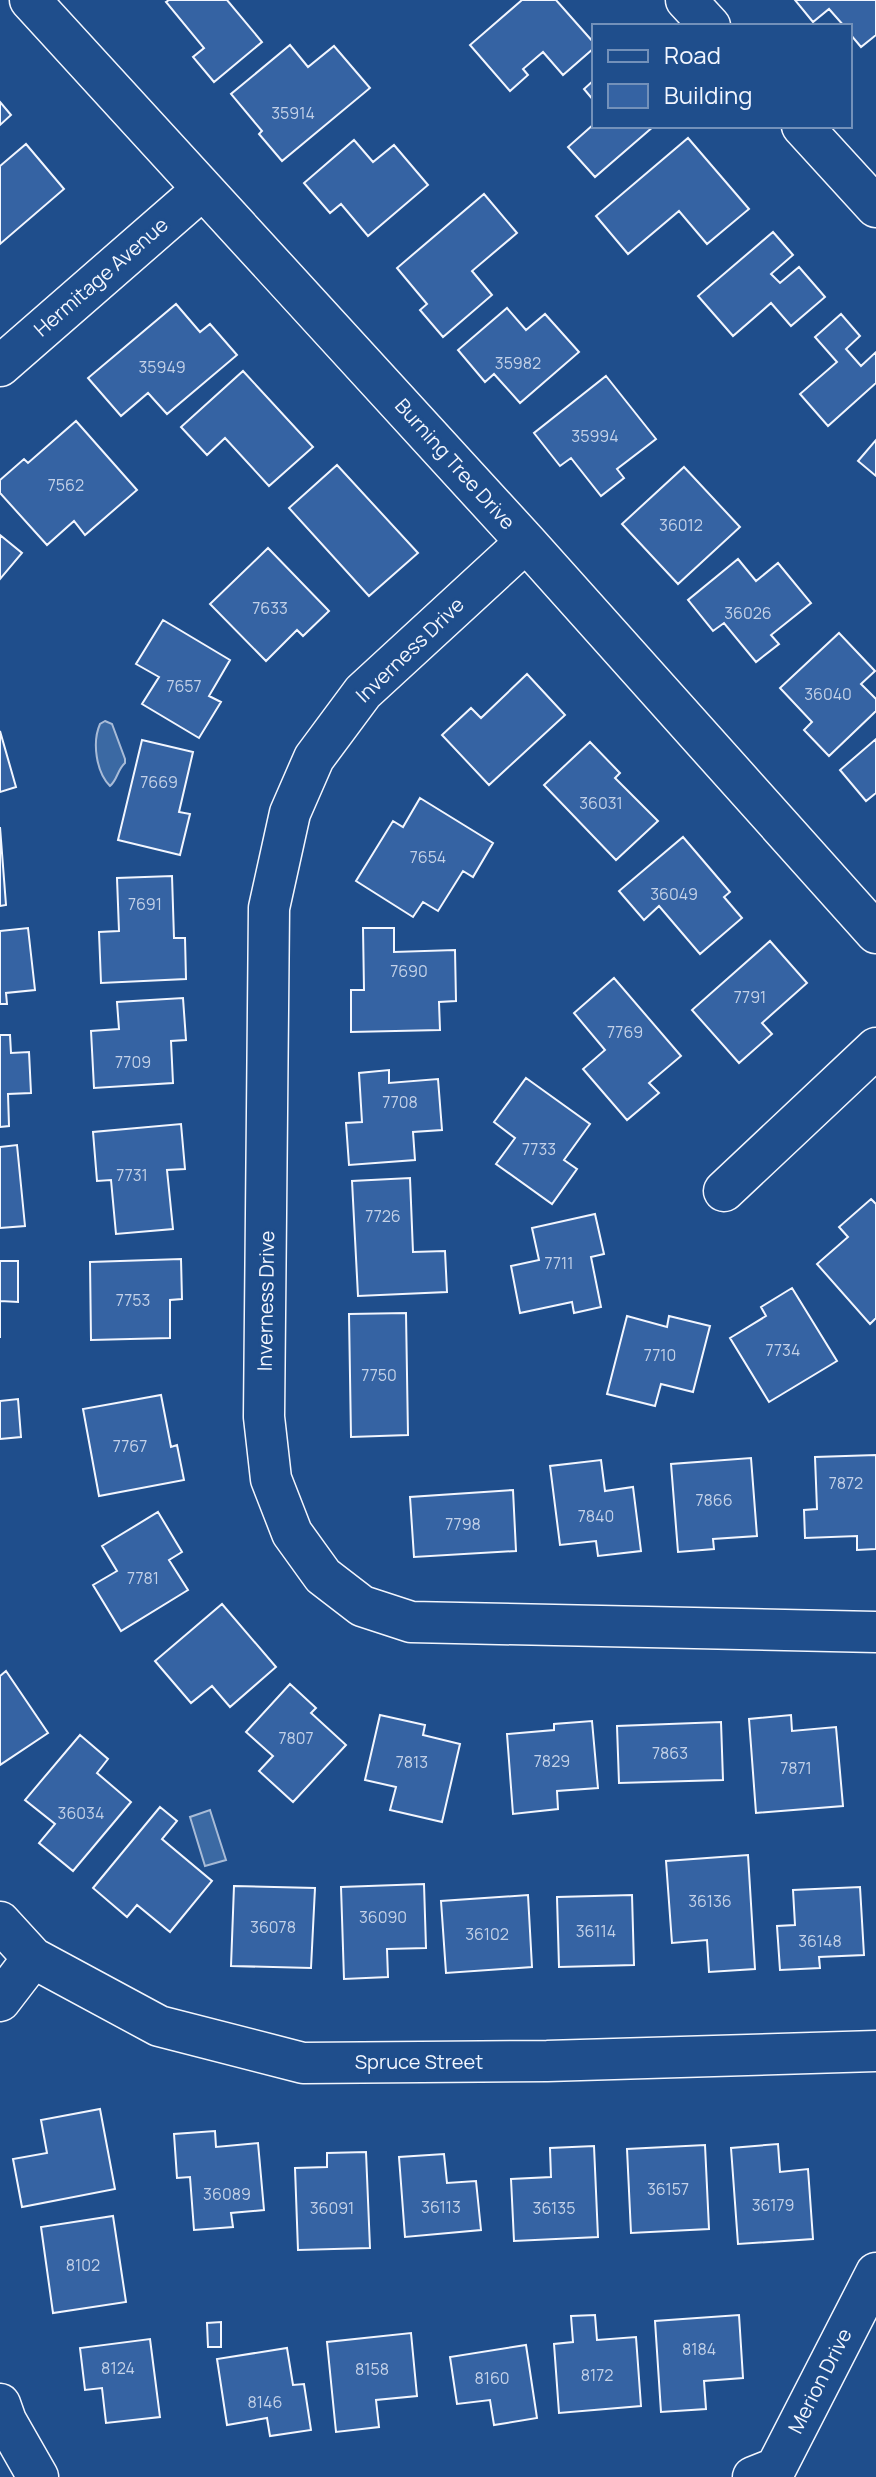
<svg xmlns="http://www.w3.org/2000/svg" width="876" height="2477" font-family="Manrope,sans-serif">
<style>
.water{fill:#3b69a3;stroke:#a8bbd7;stroke-width:2}
.building{fill:#3563a3;stroke:#f2f6ff;stroke-width:2}
.lines{fill:none;stroke-linecap:round;stroke-linejoin:round}
.minor-casing{stroke:#f2f6ff;stroke-width:43}
.minor{stroke:#1f4e8c;stroke-width:40}
.labels{text-anchor:middle;stroke-width:6;stroke-linejoin:round;paint-order:stroke}
.number-label{font-size:16px;fill:#c3d1e8}
.street-label{font-size:20px;fill:#f2f6ff;stroke:#1f4e8c}
</style>
<rect width="100%" height="100%" fill="#1f4e8c"/>
<!-- water -->
<path class="water" d="M105,721L112,724L125,759V763C117,770 118,779 110,786C96,772 92,742 100,724Z
M210,1810L226,1860L205,1866L190,1817Z"/>
<!-- building -->
<path class="building" d="M169,0H227L262,42L214,82L193,57L204,48L166,2Z
M522,0H556L594,43V48L563,75L543,52L523,69L528,75L510,91L470,45Z
M795,0H876V35L861,47L850,34V26H844L829,9L813,22Z
M290,45L308,67L334,46L370,88L282,161L259,134L262,131L231,94Z
M594,80V101L584,89Z
M0,102L11,115L0,125Z
M594,124V126H654L595,177L568,147Z
M688,138L749,209L707,244L679,211L628,254L596,216Z
M354,140L373,162L394,145L428,185L368,236L341,204L330,213L304,183Z
M26,144L64,189L0,244V166Z
M484,194L517,233L472,271L492,295L443,337L420,310L427,304L397,268Z
M773,232L793,255L771,274L780,283L799,267L825,297L791,326L771,303L733,336L698,296Z
M176,304L200,332L210,324L237,355L167,414L148,393L121,416L88,378Z
M507,308L526,330L545,314L579,352L520,403L494,374L485,382L458,350Z
M841,314L860,336L846,349L861,366L876,352V383L828,426L800,394L837,362L815,337Z
M243,371L313,447L269,486L225,438L207,455L181,427Z
M606,376L656,439L617,469L624,478L601,496L571,458L560,466L534,433Z
M76,421L137,490L85,535L74,521L47,545L0,493V480L24,459L28,463Z
M876,440V476L858,461Z
M337,465L418,553L369,596L289,508Z
M684,467L740,527L678,584L622,524Z
M0,535L22,553L0,579Z
M268,548L329,611L303,636L297,630L266,661L210,604Z
M738,559L756,581L778,563L811,603L771,635L779,644L756,662L724,623L713,631L688,600Z
M163,620L230,660L209,696L221,702L199,738L142,704L159,677L136,664Z
M839,633L875,671L861,684L876,699V711L829,756L804,730L812,722L780,688Z
M527,674L565,715L489,785L442,735L471,708L481,718Z
M0,731L16,787L0,792Z
M876,739V793L866,801L840,770Z
M142,740L193,752L179,812L190,814L180,855L118,840Z
M590,742L620,773L615,778L658,821L616,860L544,785Z
M420,798L493,843L473,877L463,871L438,911L423,902L413,917L356,881L393,821L403,827Z
M0,827L6,905L0,906Z
M683,837L730,892L724,897L742,918L700,954L659,906L644,920L619,891Z
M172,876L174,938H185L186,979L101,983L99,932L119,931L117,878Z
M28,928L35,990L6,993L7,1004H0V931Z
M363,928H394V952L455,950L456,1001L439,1002L440,1030L351,1032V990H364Z
M770,941L807,983L762,1023L772,1034L739,1063L692,1010Z
M614,978L681,1056L649,1083L659,1093L627,1120L583,1069L605,1050L574,1013Z
M183,998L186,1040L171,1041L173,1083L94,1088L91,1031L119,1029L117,1002Z
M0,1035H10L11,1053L29,1052L31,1093L8,1094L9,1126L0,1127Z
M389,1070V1083L438,1079L442,1130L413,1132L415,1160L349,1165L346,1123L362,1122L359,1073Z
M526,1078L590,1124L564,1160L577,1169L552,1204L496,1164L515,1138L494,1122Z
M181,1124L185,1169L167,1170L173,1229L116,1234L111,1180L97,1181L93,1132Z
M17,1145L25,1226L0,1228V1147Z
M410,1178L413,1252L445,1251L447,1292L358,1296L352,1181Z
M871,1199L876,1204V1318L870,1324L817,1264L848,1237L839,1227Z
M595,1214L604,1254L591,1257L601,1307L574,1313L572,1302L520,1313L511,1266L539,1260L532,1228Z
M181,1259L182,1299L170,1300V1338L91,1340L90,1262Z
M0,1261H18V1302L0,1301V1338Z
M792,1288L837,1361L769,1402L730,1338L766,1316L761,1307Z
M406,1313L408,1435L351,1437L349,1314Z
M627,1316L667,1327L669,1316L710,1326L693,1392L661,1384L655,1406L607,1394Z
M161,1395L171,1447L177,1445L184,1480L99,1496L83,1409Z
M18,1399L21,1437L0,1439V1401Z
M876,1455V1549L857,1550V1536L805,1538L804,1510L817,1509L815,1457Z
M751,1458L757,1536L713,1539L714,1549L678,1552L671,1464Z
M601,1460L605,1491L633,1487L641,1551L598,1556L596,1541L560,1545L550,1466Z
M513,1490L516,1551L414,1557L410,1497Z
M158,1512L182,1552L169,1560L188,1590L121,1631L93,1585L117,1571L102,1546Z
M222,1604L276,1667L230,1707L212,1686L191,1703L155,1661Z
M6,1671L48,1733L0,1765V1676Z
M290,1684L316,1708L311,1713L346,1745L293,1802L259,1771L273,1756L246,1732Z
M380,1715L425,1725L423,1735L460,1744L442,1822L390,1810L396,1787L365,1780Z
M791,1715L792,1731L836,1727L843,1806L756,1813L749,1719Z
M592,1721L598,1788L557,1791L558,1809L513,1814L507,1734L554,1730V1724Z
M721,1722L723,1780L619,1783L617,1726Z
M80,1735L108,1759L97,1773L131,1802L73,1871L39,1843L55,1824L25,1800Z
M160,1807L177,1821L162,1839L212,1881L170,1932L137,1905L127,1917L93,1888Z
M748,1855L755,1969L709,1972L707,1940L672,1943L666,1861Z
M424,1884L426,1948L387,1949L388,1977L344,1979L341,1887Z
M234,1886L315,1888L311,1968L231,1966Z
M860,1887L864,1955L819,1957L820,1968L780,1970L777,1926L795,1925L793,1890Z
M528,1895L532,1967L446,1973L441,1901Z
M632,1895L634,1965L559,1967L557,1897Z
M100,2109L115,2189L22,2207L13,2159L47,2153L41,2120Z
M215,2131L216,2147L258,2143L264,2210L231,2213L233,2227L194,2230L190,2177L177,2178L174,2134Z
M778,2144L780,2172L808,2169L813,2239L738,2244L731,2148Z
M705,2145L709,2229L631,2233L627,2149Z
M594,2146L598,2237L514,2241L511,2179L551,2177L550,2148Z
M366,2152L370,2248L298,2250L295,2168L327,2167V2153Z
M444,2154L447,2183L476,2181L481,2230L405,2237L399,2157Z
M113,2216L126,2302L53,2313L41,2227Z
M595,2315L597,2340L636,2337L641,2406L559,2413L554,2344L573,2342L571,2316Z
M739,2315L743,2378L704,2381L706,2409L661,2412L655,2321Z
M221,2322V2347H208L207,2323Z
M411,2333L417,2396L376,2400L379,2427L336,2432L327,2342Z
M150,2339L160,2417L106,2423L102,2388L85,2390L80,2348Z
M526,2345L537,2418L494,2425L490,2400L457,2404L450,2357Z
M287,2348L293,2385L304,2384L311,2430L270,2436L267,2418L227,2425L217,2359Z"/>
<g class="lines">
<!-- minor casing -->
<g class="minor-casing">
<path id="minor" d="M30,0L526,542L876,933
M686,0L710,26
M802,126L876,207
M0,366L203,189
M526,542L363,692L314,758L290,813L269,908L264,1417L271,1479L292,1533L323,1576L362,1606L411,1622L876,1632
M724,1191L876,1048
M0,1922L33,1958L159,2026L303,2063L547,2061L876,2051
M0,2001L33,1958
M0,2404L6,2421L38,2477
M753,2477L776,2468L876,2273"/>
</g>
<!-- minor -->
<use href="#minor" class="minor"/>
</g>
<g class="labels">
<!-- number labels -->
<g class="number-label">
<text x="293" y="119">35914</text>
<text x="518" y="369">35982</text>
<text x="162" y="373">35949</text>
<text x="595" y="442">35994</text>
<text x="66" y="491">7562</text>
<text x="681" y="531">36012</text>
<text x="270" y="614">7633</text>
<text x="748" y="619">36026</text>
<text x="184" y="692">7657</text>
<text x="828" y="700">36040</text>
<text x="159" y="788">7669</text>
<text x="601" y="809">36031</text>
<text x="428" y="863">7654</text>
<text x="674" y="900">36049</text>
<text x="145" y="910">7691</text>
<text x="409" y="977">7690</text>
<text x="750" y="1003">7791</text>
<text x="625" y="1038">7769</text>
<text x="133" y="1068">7709</text>
<text x="400" y="1108">7708</text>
<text x="539" y="1155">7733</text>
<text x="132" y="1181">7731</text>
<text x="383" y="1222">7726</text>
<text x="559" y="1269">7711</text>
<text x="133" y="1306">7753</text>
<text x="783" y="1356">7734</text>
<text x="660" y="1361">7710</text>
<text x="379" y="1381">7750</text>
<text x="130" y="1452">7767</text>
<text x="846" y="1489">7872</text>
<text x="714" y="1506">7866</text>
<text x="596" y="1522">7840</text>
<text x="463" y="1530">7798</text>
<text x="143" y="1584">7781</text>
<text x="296" y="1744">7807</text>
<text x="670" y="1759">7863</text>
<text x="552" y="1767">7829</text>
<text x="412" y="1768">7813</text>
<text x="796" y="1774">7871</text>
<text x="81" y="1819">36034</text>
<text x="710" y="1907">36136</text>
<text x="383" y="1923">36090</text>
<text x="273" y="1933">36078</text>
<text x="596" y="1937">36114</text>
<text x="487" y="1940">36102</text>
<text x="820" y="1947">36148</text>
<text x="668" y="2195">36157</text>
<text x="227" y="2200">36089</text>
<text x="773" y="2211">36179</text>
<text x="441" y="2213">36113</text>
<text x="332" y="2214">36091</text>
<text x="554" y="2214">36135</text>
<text x="83" y="2271">8102</text>
<text x="699" y="2355">8184</text>
<text x="118" y="2374">8124</text>
<text x="372" y="2375">8158</text>
<text x="597" y="2381">8172</text>
<text x="492" y="2384">8160</text>
<text x="265" y="2408">8146</text>
</g>
<!-- street labels -->
<g class="street-label">
<text transform="translate(101 277) rotate(-41)" y="7">Hermitage Avenue</text>
<text transform="translate(455 464) rotate(48)" y="7">Burning Tree Drive</text>
<text transform="translate(410 650) rotate(-44)" y="7">Inverness Drive</text>
<text transform="translate(266 1301) rotate(-89)" y="7">Inverness Drive</text>
<text x="419" y="2069">Spruce Street</text>
<text transform="translate(820 2381) rotate(-63)" y="7">Merion Drive</text>
</g>
</g>
<!-- legend -->
<rect x="592" y="24" width="260" height="104" fill="#1f4e8c" stroke="#7391ba" stroke-width="2"/>
<rect x="608" y="50" width="40" height="12" fill="#1f4e8c" stroke="#7391ba" stroke-width="2"/>
<text x="664" y="64" font-size="24" fill="#f2f6ff">Road</text>
<rect x="608" y="84" width="40" height="24" fill="#3563a3" stroke="#7391ba" stroke-width="2"/>
<text x="664" y="104" font-size="24" fill="#f2f6ff">Building</text>
</svg>
